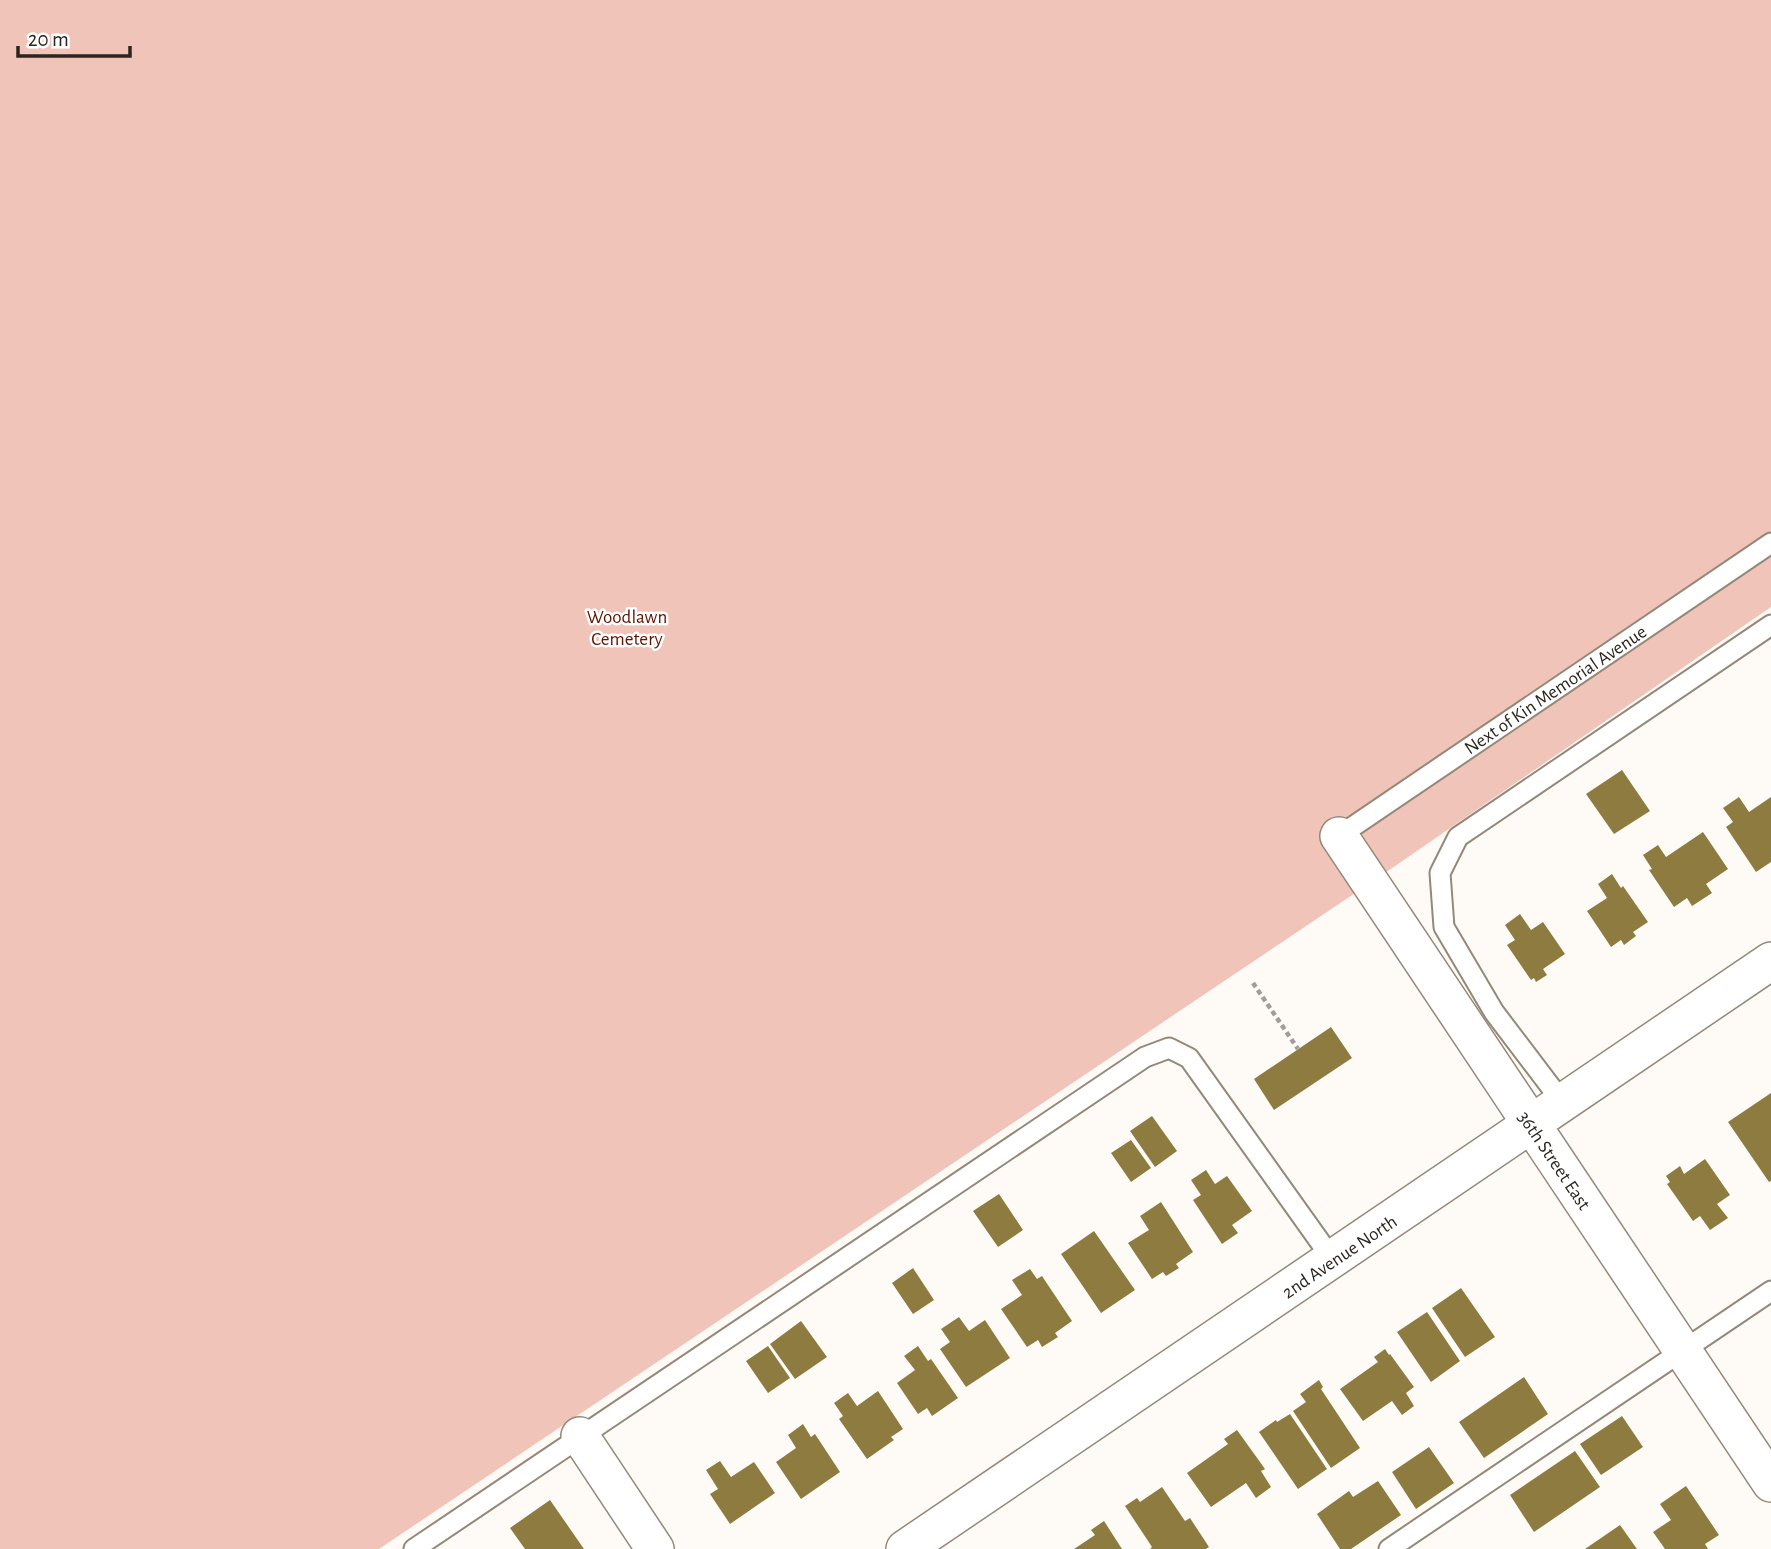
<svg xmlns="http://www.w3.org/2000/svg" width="1771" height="1549" font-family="'Alegreya Sans',sans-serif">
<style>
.green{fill:#f0c4b8}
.building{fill:#8d7b3f}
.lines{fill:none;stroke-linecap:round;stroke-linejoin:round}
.service-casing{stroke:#958878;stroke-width:23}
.minor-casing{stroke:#958878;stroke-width:40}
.path{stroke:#a19d98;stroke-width:4.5;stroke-dasharray:5 3.5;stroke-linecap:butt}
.service{stroke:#fff;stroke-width:19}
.minor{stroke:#fff;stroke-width:37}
.labels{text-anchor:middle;stroke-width:5;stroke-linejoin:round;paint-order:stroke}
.park-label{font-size:19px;fill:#5e1200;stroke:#fff}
.street-label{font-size:19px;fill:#2b251f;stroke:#fff}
</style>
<rect width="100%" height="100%" fill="#fefbf7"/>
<!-- green -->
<path class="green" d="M0,0H1771V607L1385,873L379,1549H0Z"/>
<!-- building -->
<path class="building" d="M1622,770L1650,811L1614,834L1586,794Z
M1739,797L1749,812L1771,797V862L1756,872L1726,827L1733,822L1723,808Z
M1703,832L1728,869L1706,884L1712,893L1692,906L1687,898L1674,907L1649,870L1652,869L1643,855L1658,845L1666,857Z
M1612,874L1621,888L1623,886L1648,922L1633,932L1636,936L1624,945L1621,940L1611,947L1587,911L1607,898L1598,884Z
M1520,914L1531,930L1543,922L1565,954L1543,969L1547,975L1536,982L1534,978L1531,980L1507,945L1515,940L1505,925Z
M1331,1027L1352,1058L1274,1110L1254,1079Z
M1771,1093V1181L1769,1182L1728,1122Z
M1152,1116L1177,1151L1155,1167L1130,1131Z
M1131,1140L1151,1168L1131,1182L1111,1153Z
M1705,1159L1730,1195L1717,1204L1728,1218L1710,1230L1700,1216L1693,1221L1667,1184L1670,1182L1666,1176L1680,1166L1684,1174Z
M1206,1170L1215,1184L1227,1176L1252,1211L1232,1225L1238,1233L1222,1244L1193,1200L1201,1195L1191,1180Z
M999,1194L1023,1230L998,1247L973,1211Z
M1161,1202L1193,1252L1176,1264L1179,1268L1166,1276L1163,1272L1152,1279L1128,1243L1149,1230L1140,1216Z
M1094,1231L1135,1290L1101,1313L1061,1254Z
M913,1268L934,1300L913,1314L892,1283Z
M1030,1269L1037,1279L1042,1276L1072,1321L1055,1333L1058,1337L1042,1347L1038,1340L1027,1347L1001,1309L1022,1295L1012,1280Z
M1461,1288L1495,1337L1465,1357L1432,1308Z
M1427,1312L1460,1361L1431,1382L1397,1332Z
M959,1317L969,1331L985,1320L1010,1358L966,1387L940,1349L950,1342L941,1329Z
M801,1321L827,1357L795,1379L770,1344Z
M768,1346L790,1378L768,1393L746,1361Z
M918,1346L928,1361L931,1359L958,1398L932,1416L927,1408L918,1414L897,1383L915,1370L904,1356Z
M1385,1349L1389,1355L1390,1354L1414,1387L1406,1393L1414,1406L1402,1415L1392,1401L1363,1421L1340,1389L1378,1362L1374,1357Z
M1524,1377L1548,1414L1484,1458L1459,1422Z
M1319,1380L1323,1387L1321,1389L1360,1448L1331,1468L1293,1411L1306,1402L1300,1394Z
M878,1391L903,1429L891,1437L894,1440L867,1459L839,1419L843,1416L834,1403L848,1393L857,1406Z
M1290,1414L1327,1469L1298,1489L1259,1432L1276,1420L1277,1422Z
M1622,1416L1643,1447L1601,1475L1580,1444Z
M803,1424L811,1437L815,1434L840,1472L801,1499L776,1462L796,1448L788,1435Z
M1237,1430L1265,1469L1261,1471L1271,1487L1256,1498L1246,1483L1211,1507L1187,1473L1228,1444L1224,1439Z
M1429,1447L1454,1483L1416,1509L1392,1472Z
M1575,1451L1600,1487L1534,1532L1510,1495Z
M720,1461L731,1477L754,1462L775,1493L730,1524L710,1494L718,1489L706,1470Z
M1378,1481L1401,1515L1351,1549H1340L1317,1514L1349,1491L1353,1497Z
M1686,1486L1719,1535L1705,1544L1708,1549H1665L1653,1532L1671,1520L1660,1504Z
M1162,1487L1185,1521L1190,1518L1209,1547L1206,1549H1150L1152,1547L1125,1506L1137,1498L1140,1502Z
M550,1500L584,1549H525L510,1528Z
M1104,1521L1122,1549H1074L1095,1535L1091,1530Z
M1620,1525L1637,1549H1585Z"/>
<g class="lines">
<!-- service casing -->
<g class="service-casing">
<path id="service" d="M1339,836L1771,543
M1563,1103L1494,1012L1444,927L1440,873L1458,837L1771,625
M414,1549L1145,1057L1169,1048L1189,1058L1333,1260
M1389,1549L1771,1291"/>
</g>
<!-- minor casing -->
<g class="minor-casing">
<path id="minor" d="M1339,836L1771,1483
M580,1436L655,1549
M905,1549L1771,961"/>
</g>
<!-- path -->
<path class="path" d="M1253,983L1298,1049"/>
<!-- service -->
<use href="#service" class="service"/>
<!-- minor -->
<use href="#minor" class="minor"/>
</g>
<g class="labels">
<!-- park labels -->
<g class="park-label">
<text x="627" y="623">Woodlawn<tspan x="627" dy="22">Cemetery</tspan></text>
</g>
<!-- street labels -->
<g class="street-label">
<text transform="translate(1555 689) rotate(-34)" y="7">Next of Kin Memorial Avenue</text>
<text transform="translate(1555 1160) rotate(56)" y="7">36th Street East</text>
<text transform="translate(1339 1256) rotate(-34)" y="7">2nd Avenue North</text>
</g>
</g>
<!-- scale -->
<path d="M18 46v10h112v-10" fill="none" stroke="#2b251f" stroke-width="3.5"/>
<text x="28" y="46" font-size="21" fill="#2b251f" stroke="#ffffff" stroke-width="5" paint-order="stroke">20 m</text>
</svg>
